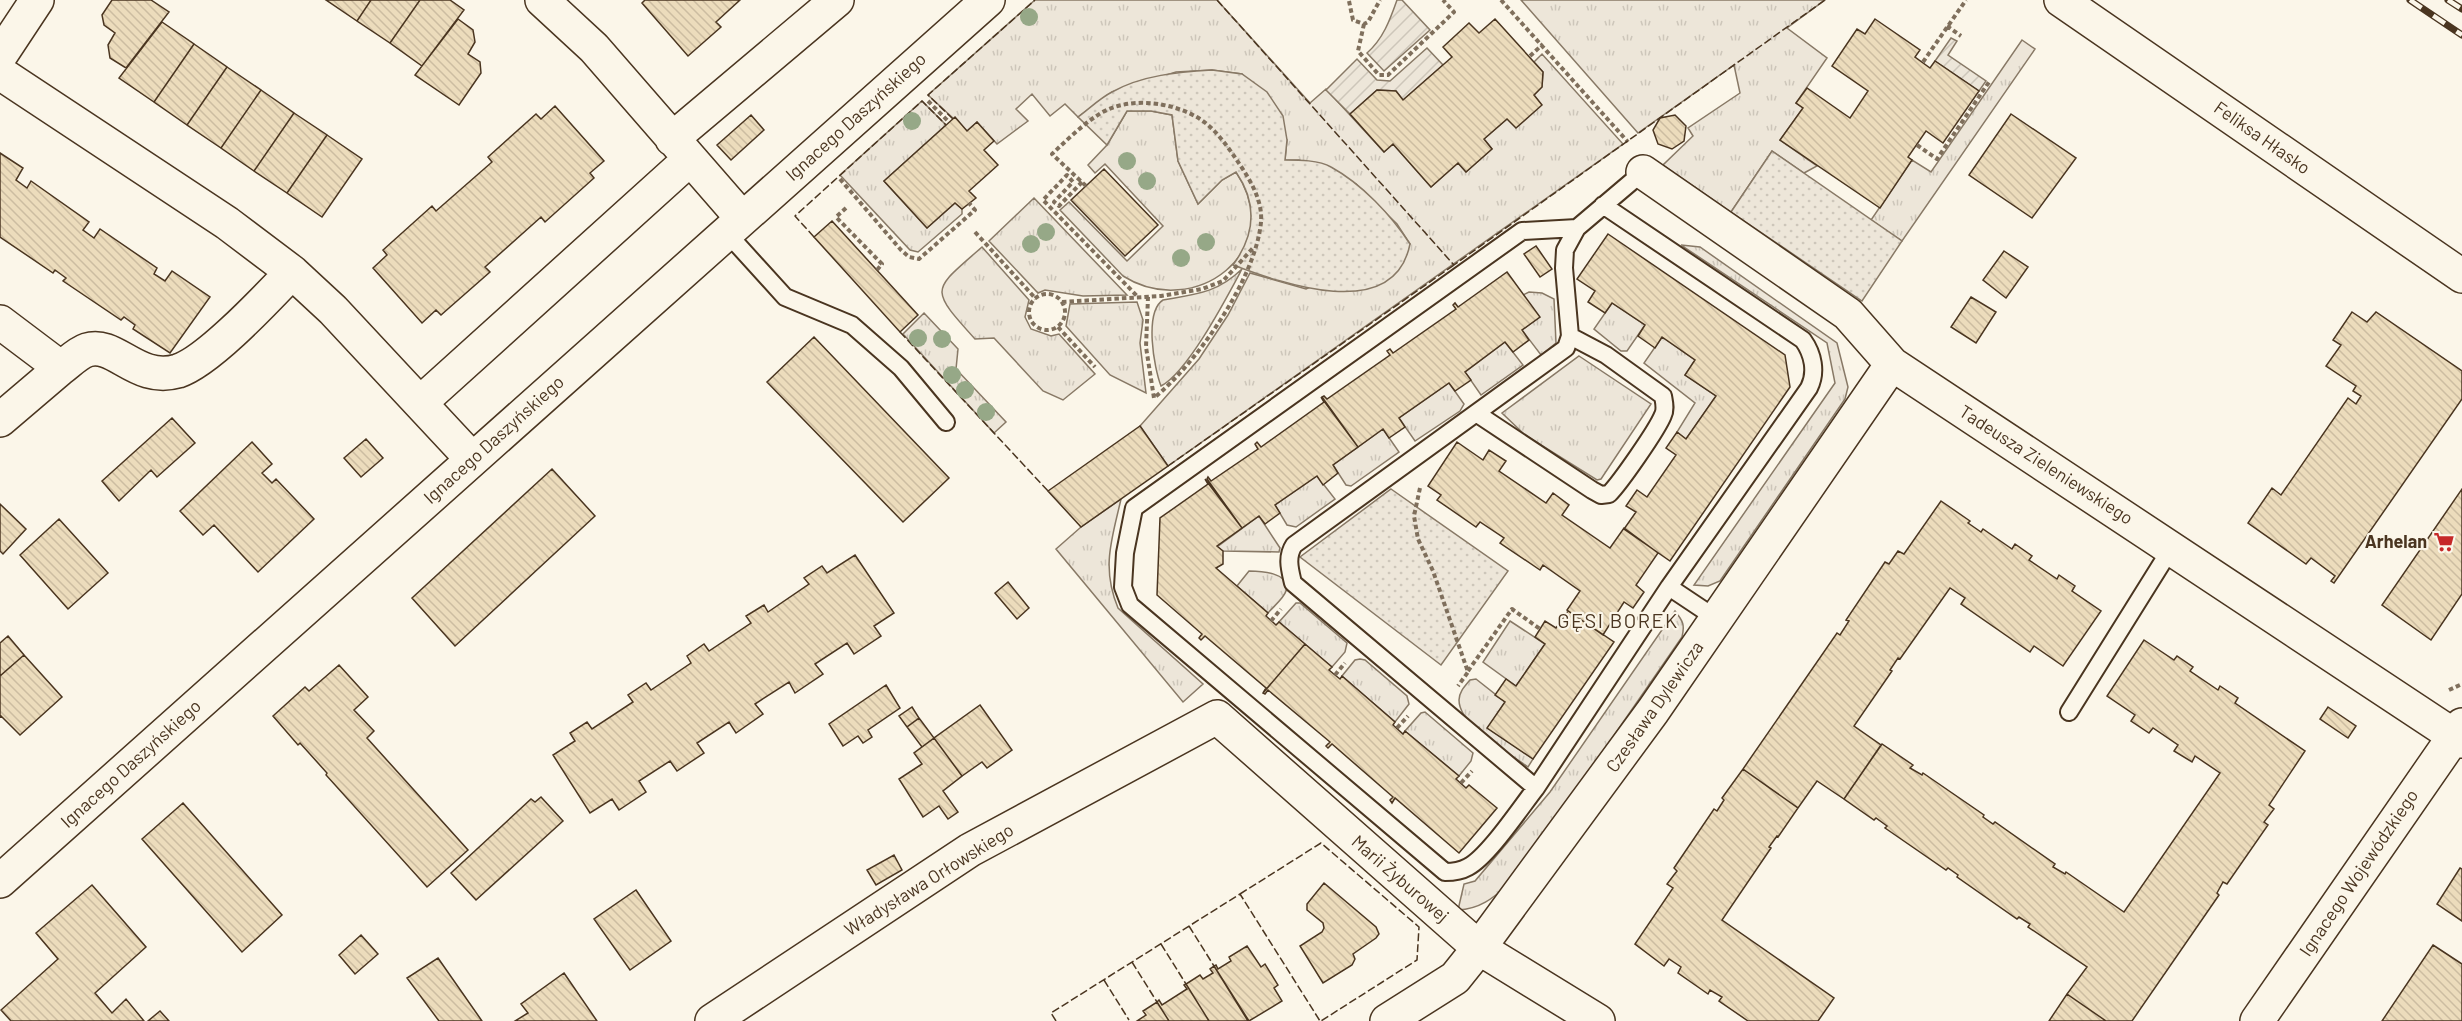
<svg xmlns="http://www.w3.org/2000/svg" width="2462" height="1021" font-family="Barlow,sans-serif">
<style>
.grass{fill:url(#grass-tufts);stroke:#887966;stroke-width:1.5}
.park{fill:url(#park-dots);stroke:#887966;stroke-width:1.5}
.garden{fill:url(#garden-furrows);stroke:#887966;stroke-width:1.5}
.building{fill:url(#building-back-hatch);stroke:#4a3520;stroke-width:1.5}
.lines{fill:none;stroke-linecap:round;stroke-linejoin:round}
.service-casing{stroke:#4a3520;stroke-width:20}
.minor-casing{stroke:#4a3520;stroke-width:36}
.tertiary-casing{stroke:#4a3520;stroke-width:36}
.path{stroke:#7f6f5c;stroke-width:4;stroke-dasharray:4.5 3;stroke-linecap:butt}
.service{stroke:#fbf6e9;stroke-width:16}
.minor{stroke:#fbf6e9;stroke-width:33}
.tertiary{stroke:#fbf6e9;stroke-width:33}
.rail-casing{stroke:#4a3520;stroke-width:7}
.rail{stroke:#fbf6e9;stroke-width:4.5;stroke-dasharray:14;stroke-linecap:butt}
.fence{stroke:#4a3520;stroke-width:1.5;stroke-dasharray:8 3;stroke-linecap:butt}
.tree{fill:#96a887}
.labels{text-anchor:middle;stroke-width:4.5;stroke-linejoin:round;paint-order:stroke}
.street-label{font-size:18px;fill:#4a3520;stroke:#fbf6e9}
.poi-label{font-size:18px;font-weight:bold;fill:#4a3520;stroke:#fbf6e9;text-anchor:end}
.neighbourhood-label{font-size:20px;letter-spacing:1.5px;fill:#4a3520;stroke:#fbf6e9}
</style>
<defs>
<pattern id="grass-tufts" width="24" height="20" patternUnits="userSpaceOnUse" patternTransform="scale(1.5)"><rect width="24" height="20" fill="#ede6d9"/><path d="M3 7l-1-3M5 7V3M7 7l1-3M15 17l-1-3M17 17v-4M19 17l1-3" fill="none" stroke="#cdc6ba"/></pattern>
<pattern id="park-dots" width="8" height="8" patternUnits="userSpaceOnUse" patternTransform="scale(1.5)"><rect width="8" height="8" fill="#ede6d9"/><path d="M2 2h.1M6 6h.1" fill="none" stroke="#cdc6ba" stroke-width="1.8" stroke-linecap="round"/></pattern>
<pattern id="garden-furrows" width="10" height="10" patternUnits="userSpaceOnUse" patternTransform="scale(1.5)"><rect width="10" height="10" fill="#ede6d9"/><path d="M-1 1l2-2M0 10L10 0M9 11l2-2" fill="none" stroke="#cdc6ba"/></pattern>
<pattern id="building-back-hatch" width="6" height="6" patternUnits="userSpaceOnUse" patternTransform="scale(1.5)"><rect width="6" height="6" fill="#ecdcbc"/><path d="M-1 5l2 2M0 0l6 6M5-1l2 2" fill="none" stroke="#ccbda1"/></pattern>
</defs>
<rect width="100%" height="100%" fill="#fbf6e9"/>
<!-- grass -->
<path class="grass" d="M1035,0H1217L1310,103L1326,89L1384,152L1393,144L1431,187L1458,163L1466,172L1492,149L1484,139L1507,119L1541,105L1534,95L1542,87L1543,72L1534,62L1542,54L1623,144L1168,466L1140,426L1199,359L1228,315L1250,273L1306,289L1410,244L1397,224L1356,184L1299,160H1285L1287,140L1242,74L1212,70L1176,72L1112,92L1078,117L1065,104L1050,116L1032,94L1016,109L1028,121L997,144L977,122L967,131L928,95Z
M1521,0H1825L1787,28L1827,58L1796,103L1803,108L1780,140L1817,166L1804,173L1772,151L1731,212L1663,165L1693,136L1688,128L1740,93L1734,65L1638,133Z
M2022,40L2035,49L1902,241L1871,220L1912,160L1931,172Z
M922,101L946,125L884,181L927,228L955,203L962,209V214L918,252L910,250L840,175Z
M1127,111H1151L1172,115L1178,161L1198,204L1222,180L1236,172C1289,251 1194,321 1123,276L1060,210L1069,202L1127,261L1163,226L1105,164L1095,173L1088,165L1107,145Z
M1034,198L1127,295L1083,296L1045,290L1038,293L989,241Z
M1681,245L1700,247L1837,343L1848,387L1845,399L1720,581L1708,586L1694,585L1835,383L1827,343Z
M982,247L1029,300L1025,317L1031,329L1051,336L1059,334L1095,374L1063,400L1043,391L994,338L975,339C928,287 932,291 982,247Z
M1242,269C1227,297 1188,372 1161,386C1154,368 1144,312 1163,300C1197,294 1217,293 1242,269Z
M1529,292L1542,293L1554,299L1556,343L1541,355L1522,330L1539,317L1523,295Z
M1137,302L1143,320L1140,343L1146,393L1110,375L1066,326L1070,304Z
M1612,303L1645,325L1627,351H1621L1594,329Z
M924,313L958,349L956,369L1006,422L994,433L903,334Z
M1662,337L1695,360L1685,375L1716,396L1686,439L1677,432L1695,403L1644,363Z
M1505,342L1523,365L1481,395L1465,372Z
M1579,356L1651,404L1601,479L1597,480L1525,435L1502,413Z
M1449,383L1464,404L1460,411L1415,441L1399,418Z
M1383,429L1399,452L1351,486L1346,485L1333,465Z
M1317,476L1335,499L1296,527L1287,525L1275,505Z
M1121,499C1112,539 1101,567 1118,608L1203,684L1183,702L1056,549L1081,527Z
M1259,516L1280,548L1279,552L1223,551L1217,547Z
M1249,571C1259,571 1291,572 1286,591C1284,598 1273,607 1268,613L1237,586Z
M1296,603H1300L1347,643L1345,652L1332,667L1279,622Z
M1675,611C1683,621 1685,625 1682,637L1514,880C1496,895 1483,909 1458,910L1464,884L1475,881L1550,792Z
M1510,621L1545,644L1516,686L1483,662Z
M1360,659L1365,660L1407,696L1409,704L1395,722L1342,676L1355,660Z
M1476,679L1505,702L1488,728L1533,759L1528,767C1509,753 1459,726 1459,700C1459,692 1465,686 1470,680Z
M1425,712L1473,753L1471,761L1459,776L1405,731L1421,713Z"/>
<!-- park -->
<path class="park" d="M1212,70L1242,74L1267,92L1283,116L1287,140L1285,160C1299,160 1319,160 1331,167C1362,184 1391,215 1410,244C1394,324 1281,283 1233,265C1255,235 1258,204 1236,172L1222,180L1198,204L1178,161L1172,115L1151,111H1127L1107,145L1078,117C1089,109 1100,98 1112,92C1142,75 1179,72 1212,70Z
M1772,151L1902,241L1862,301L1731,212Z
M1391,489L1508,571L1441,665L1300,557Z"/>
<!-- garden -->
<path class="garden" d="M1397,0H1402L1430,30L1384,71L1367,53C1383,39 1390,20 1397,0Z
M1951,38L1957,41L1948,55L1986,81L1979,91L1935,61Z
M1427,48L1443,65L1403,100L1396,91L1377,90L1350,114L1326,90L1357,59L1377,80L1390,81Z"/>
<!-- building -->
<path class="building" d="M112,0H151L169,12L126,68L110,58L108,45L115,33L104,25L102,15Z
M326,0H371L357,21Z
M371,0H420L390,43L357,21Z
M420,0H450L464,10L422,66L390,43Z
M645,0H740L716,22L721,27L688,56L642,3Z
M458,19L473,30L475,42L468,54L480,62L481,73L459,105L415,75Z
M1495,19L1543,72L1542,87L1534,95L1542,105L1516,128L1507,119L1484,139L1492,149L1466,172L1458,163L1431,187L1393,144L1384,152L1350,114L1377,90L1396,91L1403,100L1452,57L1443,47L1469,23L1479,33Z
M1875,19L1920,50L1915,57L1930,68L1935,61L1979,91L1943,143L1926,131L1908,157L1912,160L1880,208L1780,140L1803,108L1796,103L1807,88L1850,118L1868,91L1832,66L1857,29L1865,34Z
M162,22L194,44L154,102L119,78Z
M194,44L227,67L187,125L154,102Z
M227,67L261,90L221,148L187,125Z
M261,90L294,113L254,171L221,148Z
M555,106L604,161L590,173L594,178L545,222L541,217L485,267L490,272L441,315L436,310L422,323L373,268L387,255L383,250L432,206L436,211L492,162L488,157L536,114L541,119Z
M294,113L327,135L287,193L254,171Z
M2011,114L2076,158L2032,218L1969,175Z
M751,115L764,130L731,160L717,145Z
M1675,115L1686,126L1684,141L1672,149L1658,144L1653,130L1660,118Z
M955,117L967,131L977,122L994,141L984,150L998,165L969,191L976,198L962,209L955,203L927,228L884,181Z
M327,135L362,159L322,217L287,193Z
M0,153L23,168L16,180L27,188L31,181L89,222L83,230L94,238L100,229L157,268L154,274L165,281L172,271L210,297L170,353L133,329L135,325L124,317L121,320L63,281L66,278L55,270L53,273L0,237Z
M1104,169L1158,225L1125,256L1071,200Z
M832,221L918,315L900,332L814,237Z
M1608,234L1785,355L1790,387L1670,561L1624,529L1636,512L1626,506L1637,490L1647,497L1676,455L1666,448L1677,432L1686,439L1716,396L1685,375L1695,360L1662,337L1655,348L1645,341L1638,336L1645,325L1612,303L1605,313L1588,302L1595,291L1577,279Z
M1536,246L1552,269L1540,277L1524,254Z
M2004,251L2028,267L2006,298L1983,280Z
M1507,272L1540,317L1522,330L1529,340L1513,352L1505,342L1465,372L1471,380L1455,391L1449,383L1399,418L1405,427L1389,438L1383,429L1358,447L1322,397L1324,396L1327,399L1390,355L1387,351L1390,349L1393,353L1456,309L1453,305L1455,303L1458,307Z
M1971,297L1996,312L1976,343L1951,327Z
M2352,312L2367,322L2376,312L2462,371V399L2334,583L2331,581L2335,576L2311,558L2306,564L2248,523L2272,488L2281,495L2348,398L2356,404L2361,396L2353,391L2356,386L2326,366L2341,345L2333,340Z
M814,337L949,478L903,522L767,382Z
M1321,397L1358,447L1333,465L1338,473L1323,485L1317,476L1275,505L1280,513L1265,524L1259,516L1242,528L1207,479L1208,477L1211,481L1258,449L1255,444L1257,442L1261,447L1324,402Z
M172,418L195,443L157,477L151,470L119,501L102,481Z
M1140,426L1168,466L1081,527L1048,491Z
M366,439L383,458L361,477L344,458Z
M252,442L272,464L262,473L272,483L276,479L314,519L258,572L214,525L203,535L180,511Z
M1457,442L1483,460L1489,450L1506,461L1499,471L1546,503L1553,493L1569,505L1562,515L1610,548L1624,528L1658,553L1636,585L1644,592L1633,608L1624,602L1603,635L1567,610L1580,591L1543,565L1540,570L1500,543L1504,538L1480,522L1476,527L1437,500L1441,495L1428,486Z
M552,469L595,516L455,646L412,598Z
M1205,479L1242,528L1217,546L1223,551V564L1216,568L1268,613L1266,616L1276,625L1279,622L1305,644L1263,693L1266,688L1205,636L1201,640L1199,638L1202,634L1157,595L1160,518L1208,484Z
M2462,489V594L2431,640L2382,605Z
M1941,501L1970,521L1968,523L1981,532L1983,529L2012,549L2015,544L2032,556L2029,560L2057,579L2059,575L2075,586L2072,591L2101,611L2063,666L2034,646L2030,652L1961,604L1965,598L1950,588L1900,659L1898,658L1890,670L1892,671L1854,726L1881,745L1844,799L1817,781L1798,808L1743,769L1837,633L1840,635L1849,621L1846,620L1885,562L1889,564L1898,551L1904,554Z
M0,504L26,529L3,554L0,551Z
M59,519L108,573L68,609L20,555Z
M855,555L894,613L874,626L881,636L854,654L847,643L815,664L823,674L795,693L789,682L755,704L763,714L736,733L729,722L697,743L704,753L677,771L670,761L639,781L646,792L619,810L612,799L590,813L553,755L575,741L570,733L587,722L592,729L633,702L628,695L646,683L651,690L691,663L687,656L704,644L709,651L751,623L746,616L764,605L768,612L809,584L804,578L822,566L827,573Z
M1008,582L1029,608L1017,619L995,593Z
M1568,611L1614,642L1533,759L1487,728L1505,702L1495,695L1506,679L1516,686L1545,644L1535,637L1545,621L1556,628Z
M8,636L24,655L0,676V643Z
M2144,640L2174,660L2177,656L2193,667L2190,671L2218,690L2220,686L2238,698L2235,703L2305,751L2269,805L2274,809L2264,822L2268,825L2227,884L2223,882L2217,893L2219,895L2132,1021H2106L2067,994L2087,967L2028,927L2030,924L2019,917L2017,919L1957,877L1958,875L1948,868L1946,870L1885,828L1887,826L1876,818L1874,820L1844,799L1882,744L1913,765L1910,768L1922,775L1923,773L1984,815L1983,817L1993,824L1995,822L2055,864L2053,867L2065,874L2066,872L2124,912L2220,773L2195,756L2192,762L2174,751L2178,745L2153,728L2149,733L2131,721L2135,715L2107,696Z
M1305,644L1332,667L1329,670L1335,675L1340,679L1342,676L1395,722L1393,725L1403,734L1405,731L1459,776L1456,779L1466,788L1469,785L1497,808L1459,853L1395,798L1392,803L1390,800L1393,797L1332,744L1328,748L1326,746L1330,742L1268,690L1265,694L1263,693Z
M24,655L62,697L20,735L1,716L0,717V676Z
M339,665L368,697L354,710L374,731L367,738L468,850L427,887L326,775L327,773L300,743L298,745L273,716L305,687L309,691Z
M886,685L900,708L868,730L872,737L863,743L858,736L843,746L829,724Z
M980,705L1012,750L987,768L982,762L962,776L934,738Z
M912,707L919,718L907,727L899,716Z
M2328,707L2356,726L2348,738L2320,719Z
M919,718L934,738L922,747L907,727Z
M934,738L962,776L943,791L958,812L948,819L939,806L923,817L899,779L922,764L914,753Z
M1743,769L1798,808L1778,837L1777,836L1769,847L1771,848L1722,920L1834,998L1818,1021H1748L1719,1001L1722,997L1710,990L1708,994L1678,973L1681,967L1669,959L1664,966L1635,944L1673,888L1667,884L1677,871L1674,868L1714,809L1717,811L1724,800L1722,798Z
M541,797L563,821L476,900L451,873L531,799L535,802Z
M183,803L282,915L242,952L142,839Z
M894,855L902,870L876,885L867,870Z
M2460,868L2462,869V921L2437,904Z
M1324,883L1376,927L1379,934L1376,938L1353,954L1355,959L1352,965L1323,983L1300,946L1322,932L1324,928L1323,923L1307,910V904Z
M92,885L146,947L95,993L112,1013L126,999L144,1021H11L1,1010L58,959L36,933Z
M636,890L671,941L630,970L594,919Z
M361,935L378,954L355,974L339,955Z
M2433,945L2462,964V1021H2382Z
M1247,946L1261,967L1265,964L1278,985L1274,988L1282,1001L1249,1021L1214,966L1216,965L1218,969L1231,961L1229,957Z
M438,958L482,1021H439L407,978Z
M1214,966L1248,1021H1209L1186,984L1200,975L1203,979L1213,973L1210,969Z
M564,973L597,1021H515L528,1013L521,1004Z
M1186,984L1209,1021H1169L1157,1002L1159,1000L1162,1005L1187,989L1184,985Z
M2067,994L2106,1021H2049Z
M1157,1002L1169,1021H1137L1146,1015L1143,1011Z
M160,1011L169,1021H148Z"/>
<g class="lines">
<!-- service casing -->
<g class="service-casing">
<path id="service" d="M1643,172L1577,228L1565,250L1564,268L1570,336L1566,348L1294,545C1286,557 1290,570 1293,583L1536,788L1669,587L1717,619
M1603,205L1803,340C1813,354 1817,372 1809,388L1669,587
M726,232L785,297L852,325L901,368L946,422
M1476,413L1592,490L1601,495L1609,494C1620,483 1657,430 1663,415C1666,409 1664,402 1663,396L1606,355L1570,336
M2069,712L2172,547
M1536,788C1521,807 1488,857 1468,867C1461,871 1453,872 1445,872L1130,605L1123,587L1125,553L1134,508L1522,231L1577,228"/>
</g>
<!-- minor casing -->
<g class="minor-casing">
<path id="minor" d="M542,0L594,48L742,218
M0,56L37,0
M0,73L227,223L292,272L333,310L472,459
M672,139L837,0
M1643,172L1848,314L1892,364L2462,741
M0,322L61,368C69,362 78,353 87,350C116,341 136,383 178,371C209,361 268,297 292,272
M420,403L690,159
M0,420L61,368
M712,1021L970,850L1217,717L1479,948L1598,1021
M1387,1021L1455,978L1479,948L1653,711L1892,364
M2257,1021L2462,725"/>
</g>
<!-- tertiary casing -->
<g class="tertiary-casing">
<path id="tertiary" d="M2061,0L2462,276
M0,881L988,0"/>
</g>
<!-- path -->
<path class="path" d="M1501,0L1628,142
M1349,1L1353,20L1364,24L1368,22L1380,0
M1364,24L1358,51L1379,75H1388L1454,12L1443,0
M1947,26L1961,36
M1530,56L1543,44
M1923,62L1966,0
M928,101L949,122
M1917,145L1937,159L1989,82
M840,179L901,250L909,257L919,259L975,210L969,203
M1082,182L1059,206L1054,202L1073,182L1067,175L1043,200L1139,298
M1086,186L1052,154C1067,140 1083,124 1101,113C1130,96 1173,102 1200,119C1214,128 1225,143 1234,156C1247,175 1263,198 1261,222C1256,278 1197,363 1154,398L1146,347L1148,297
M846,208L836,217L882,264L877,270
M975,232L1036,299
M1029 312a18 18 0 1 1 36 0a18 18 0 1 1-36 0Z
M1062,302L1161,296L1202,289L1223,281L1253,248
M1058,327L1095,367
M1420,488L1414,516L1418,539L1433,571L1468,672L1458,686
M1271,621L1281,609
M1468,671L1512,609L1540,629
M1335,675L1345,663
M2449,690L2462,684
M1397,728L1408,716
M1461,783L1472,771"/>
<!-- service -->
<use href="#service" class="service"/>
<!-- minor -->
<use href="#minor" class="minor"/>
<!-- tertiary -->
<use href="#tertiary" class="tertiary"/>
<!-- rail casing -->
<g class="rail-casing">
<path id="rail" d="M2410,0L2462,35
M2448,0L2462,9"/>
</g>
<!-- rail -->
<use href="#rail" class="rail"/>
<!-- fence -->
<path class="fence" d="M1217,0L1454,265L1825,0
M953,119L928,95L1035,0
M814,237L795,216L922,101L946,125
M900,332L1048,491
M1168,466L1454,265
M1240,894L1321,843L1419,927L1417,960L1321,1021
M1189,926L1214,966
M1161,944L1186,984
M1132,962L1157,1002
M1104,980L1129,1020
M1056,1021L1051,1013L1240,894L1320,1021"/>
</g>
<!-- trees -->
<g class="tree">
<circle cx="1029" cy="17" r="9"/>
<circle cx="912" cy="121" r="9"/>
<circle cx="1127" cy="161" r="9"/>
<circle cx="1147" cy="181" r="9"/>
<circle cx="1046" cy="232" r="9"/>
<circle cx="1206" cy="242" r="9"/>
<circle cx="1031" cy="244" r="9"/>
<circle cx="1181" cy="258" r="9"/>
<circle cx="918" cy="338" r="9"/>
<circle cx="942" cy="339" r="9"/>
<circle cx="952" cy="375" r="9"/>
<circle cx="965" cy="390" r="9"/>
<circle cx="986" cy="412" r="9"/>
</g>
<!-- icons -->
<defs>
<g id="supermarket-bare" transform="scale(1.62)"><path d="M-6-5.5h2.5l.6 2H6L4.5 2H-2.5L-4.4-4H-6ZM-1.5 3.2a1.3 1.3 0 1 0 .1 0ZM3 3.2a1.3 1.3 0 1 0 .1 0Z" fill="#c62828" stroke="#fbf6e9" stroke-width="2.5" paint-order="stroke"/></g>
</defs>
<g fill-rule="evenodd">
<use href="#supermarket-bare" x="2444" y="542"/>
</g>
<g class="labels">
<!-- street labels -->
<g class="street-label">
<text transform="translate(856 117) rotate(-42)" y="6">Ignacego Daszyńskiego</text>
<text transform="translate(2262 138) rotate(35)" y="6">Feliksa Hłasko</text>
<text transform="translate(494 440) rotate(-42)" y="6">Ignacego Daszyńskiego</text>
<text transform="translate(2046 465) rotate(33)" y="6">Tadeusza Zieleniewskiego</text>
<text transform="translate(1655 707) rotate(-55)" y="6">Czesława Dylewicza</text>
<text transform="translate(131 764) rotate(-42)" y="6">Ignacego Daszyńskiego</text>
<text transform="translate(2359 873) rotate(-56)" y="6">Ignacego Wojewódzkiego</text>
<text transform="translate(1400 879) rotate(41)" y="6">Marii Żyburowej</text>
<text transform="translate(929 880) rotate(-32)" y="6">Władysława Orłowskiego</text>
</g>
<!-- poi labels -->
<g class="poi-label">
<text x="2427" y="548">Arhelan</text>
</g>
<!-- neighbourhood labels -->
<g class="neighbourhood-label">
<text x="1618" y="628">GĘSI BOREK</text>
</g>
</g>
</svg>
